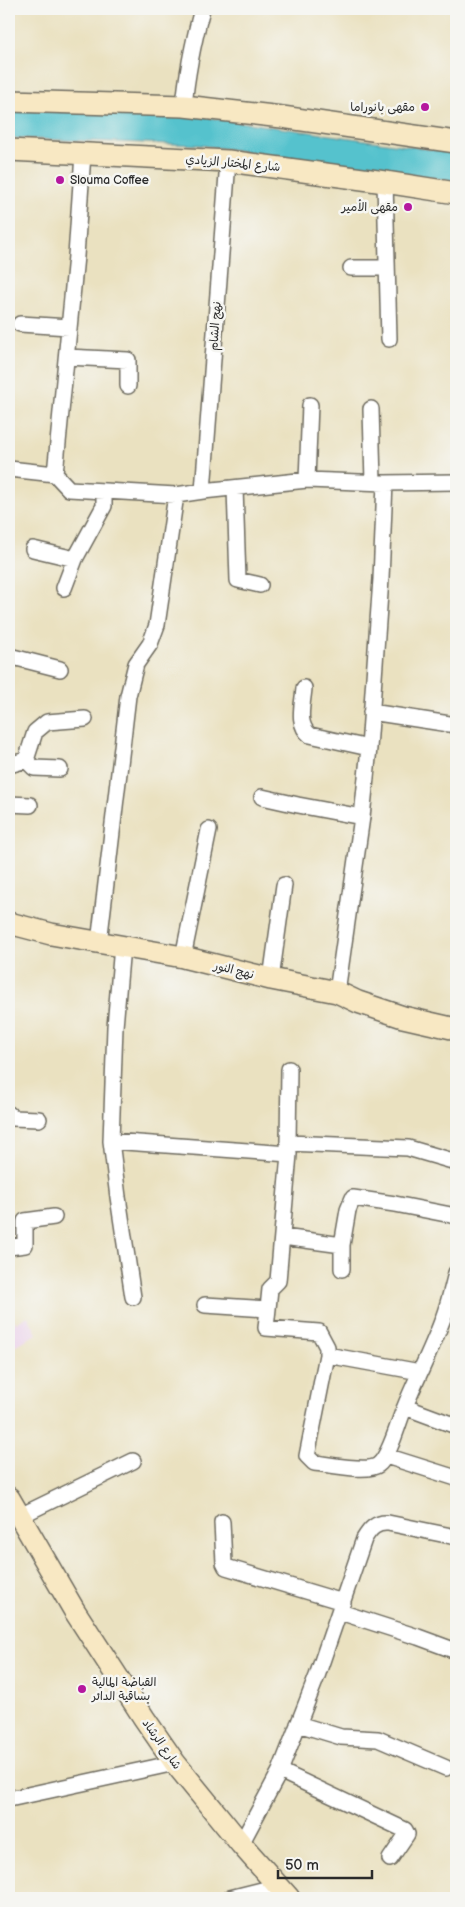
<svg xmlns="http://www.w3.org/2000/svg" width="465" height="1907" font-family="'Balsamiq Sans','Playpen Sans Arabic',sans-serif">
<style>
.built{fill:#ebd1eb}
.water{fill:#55c2cd;stroke:#40767c}
.lines{fill:none;stroke-linecap:round;stroke-linejoin:round}
.street-casing{stroke:#6e6b5f;stroke-width:18}
.secondary-casing{stroke:#6e6b5f;stroke-width:24}
.street{stroke:#fff;stroke-width:15}
.secondary{stroke:#f8e8c3;stroke-width:21}
.poi-dot{fill:#b5179e;stroke:#f6f6f2;stroke-width:2}
.labels{text-anchor:middle;stroke-width:5;stroke-linejoin:round;paint-order:stroke}
.poi-label{font-size:12px;fill:#2b2b2b;stroke:#f6f6f2;text-anchor:end}
.street-label{font-size:12px;fill:#2b2b2b;stroke:#f6f6f2}
</style>
<rect width="100%" height="100%" fill="#f6f6f2"/>
<filter id="ink" filterUnits="userSpaceOnUse"><feTurbulence type="fractalNoise" baseFrequency=".02" numOctaves="2"/><feDisplacementMap in="SourceGraphic" scale="10" xChannelSelector="R" yChannelSelector="G"/><feConvolveMatrix kernelMatrix="1 2 1 2 8 2 1 2 1" color-interpolation-filters="sRGB"/></filter>
<filter id="wash" filterUnits="userSpaceOnUse"><feTurbulence type="fractalNoise" baseFrequency=".0096" numOctaves="4" result="noise"/><feDisplacementMap in="SourceGraphic" scale="20" xChannelSelector="R" yChannelSelector="G"/><feGaussianBlur stdDeviation="1.12" result="paint"/><feColorMatrix in="noise" values="0 0 0 0 0 0 0 0 0 0 0 0 0 0 0 0 0 1.4 0 .05"/><feComposite in="paint" operator="in"/></filter>
<g filter="url(#wash)">
<rect width="100%" height="100%" fill="#eae1c0"/>
<!-- built -->
<path class="built" d="M9,1311L16,1323L28,1316L37,1334L9,1349Z"/>
<!-- water -->
<path class="water" d="M9,109L204,117L456,153V181L199,145L9,138Z"/>
</g>
<g filter="url(#ink)">
<g class="lines">
<!-- street casing -->
<g class="street-casing">
<path id="street" d="M184,106C187,71 193,43 202,9
M83,154L76,256L55,474L69,489L176,495L203,491L307,480L385,483L456,482
M385,182L389,339
M351,268H387
M20,324L69,327
M67,357L128,360V386
M371,409L373,482
M9,469L55,474
M307,480L310,405
M235,488L238,580L260,585
M203,491L228,161
M33,549L75,559
M64,588L75,559L104,506V491
M9,656L60,669
M304,688C303,704 296,724 310,735L369,748
M371,712L456,725
M26,760L34,768L60,769
M9,765L26,760L35,732L47,722L85,719
M262,797L298,805L362,817
M9,804L30,805
M99,943L128,696L136,664L150,644L157,625L176,495
M122,946L115,1027L111,1141L118,1197L133,1297
M183,957L209,830
M271,979L284,885
M337,992L362,817L369,748L381,579L385,483
M289,1069L288,1143L289,1154L278,1281L270,1289L266,1328L319,1332L327,1347V1355
M9,1114L12,1118L39,1119
M111,1141L289,1154
M288,1143L408,1148L456,1162
M283,1237L342,1245L348,1210L353,1198L395,1204L456,1216
M9,1247L25,1245V1221L54,1217
M342,1269V1245
M205,1305L268,1309
M420,1372L327,1355L307,1456L314,1463C328,1464 367,1473 378,1465C390,1456 398,1423 404,1409C416,1379 431,1351 442,1321C448,1306 452,1289 456,1273
M405,1407L456,1426
M386,1456L456,1478
M20,1516L133,1461
M222,1522L224,1563L226,1567L343,1602
M340,1612L418,1637L456,1651
M298,1724L341,1737L378,1739L446,1768
M280,1771L405,1830L407,1834L390,1859
M9,1799L175,1763
M241,1844L280,1771L317,1676L364,1539C370,1529 376,1522 388,1523L456,1537
M230,1898L278,1886"/>
</g>
<!-- secondary casing -->
<g class="secondary-casing">
<path id="secondary" d="M9,101L184,106L282,117L456,142
M9,150L228,161L385,182L456,193
M9,923L51,934L183,957L271,979L337,992L358,1002L403,1017L456,1029
M9,1498L74,1610L144,1718L175,1763L241,1844L289,1898"/>
</g>
<!-- street -->
<use href="#street" class="street"/>
<!-- secondary -->
<use href="#secondary" class="secondary"/>
</g>
</g>
<!-- markers -->
<g class="poi-dot">
<circle cx="425" cy="107" r="5"/>
<circle cx="60" cy="180" r="5"/>
<circle cx="408" cy="207" r="5"/>
<circle cx="82" cy="1689" r="5"/>
</g>
<g class="labels">
<!-- poi labels -->
<g class="poi-label">
<text x="415" y="111">مقهى بانوراما</text>
<text x="70" y="184" text-anchor="start">Slouma Coffee</text>
<text x="398" y="211">مقهى الأمير</text>
<text x="92" y="1686" text-anchor="start">القباضة المالية<tspan x="92" dy="14">بساقية الدائر</tspan></text>
</g>
<!-- street labels -->
<g class="street-label">
<text transform="translate(233 163) rotate(5)" y="4">شارع المختار الزيادي</text>
<text transform="translate(215 326) rotate(-86)" y="4">نهج الشام</text>
<text transform="translate(234 970) rotate(14)" y="4">نهج النور</text>
<text transform="translate(162 1744) rotate(55)" y="4">شارع الرشاد</text>
</g>
</g>
<!-- margin -->
<rect width="465" height="1907" fill="none" stroke="#f6f6f2" stroke-width="30"/>
<!-- scale -->
<path d="M278 1870v8h94v-8" fill="none" stroke="#2b2b2b" stroke-width="2.5"/>
<text x="285" y="1870" font-size="15" fill="#2b2b2b" stroke="#f6f6f2" stroke-width="4" paint-order="stroke">50 m</text>
</svg>
